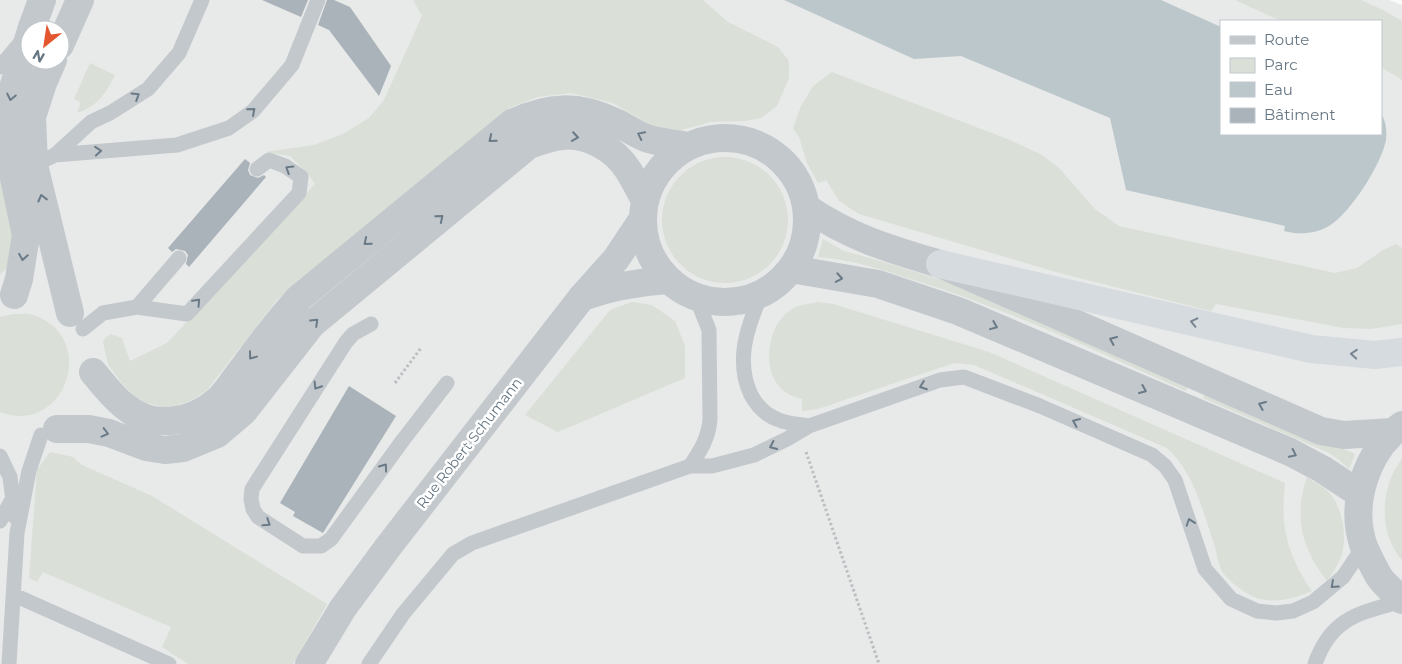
<svg xmlns="http://www.w3.org/2000/svg" width="1402" height="664" font-family="Montserrat,sans-serif">
<style>
.built{fill:#e8e9e9;fill-rule:evenodd}
.green{fill:#dadfd7}
.water{fill:#bbc7cb}
.building{fill:#aab3b9}
.lines{fill:none;stroke-linecap:round;stroke-linejoin:round}
.path{stroke:#bbbfc2;stroke-width:3;stroke-dasharray:2.5 2.5;stroke-linecap:butt}
.lane{stroke:#c3c8cc;stroke-width:15}
.street{stroke:#c3c8cc;stroke-width:28}
.highway{stroke:#d6dbdf;stroke-width:28}
.oneway{stroke:#6a7a87}
.oneway2{stroke:#768591}
.labels{text-anchor:middle;stroke-width:5;stroke-linejoin:round;paint-order:stroke}
.street-label{font-size:14px;fill:#657683;stroke:#fff}
</style>
<rect width="100%" height="100%" fill="#fafaf8"/>
<!-- built -->
<path class="built" d="M0,0H1389L1402,5V664H0ZM1221,21H1381V134H1221ZM30,30H60V60H30Z"/>
<!-- green -->
<path class="green" d="M413,0H703L728,22L778,47L789,61V78L777,106L761,118L745,121L711,122L681,130L655,128L613,103L571,93L538,97L509,108L277,300L207,390L192,400L176,406L163,407L139,401L120,381L108,364L103,342L106,337L111,334L122,338L130,361L167,343L315,184L308,174L290,156L265,152L314,145L343,134L369,118L384,100L422,16Z
M1235,0H1361L1383,10L1402,21V80L1381,67V21H1281Z
M90,63L115,75C106,93 97,107 77,113L80,104L79,101L74,99Z
M832,72L1010,140L1042,155L1058,167L1095,209L1119,226L1335,273L1357,268L1383,250L1396,244L1402,248V324L1371,329L1344,328L1216,304L1211,311L1063,274L859,214L839,201L826,180L818,183L807,163L799,137L793,128L801,106L813,86Z
M662 220a63 63 0 1 1 126 0a63 63 0 1 1-126 0Z
M0,158L19,237L8,267L0,275Z
M823,239L844,251L884,262L982,293L1190,382L1186,391C1098,352 1010,310 917,281C885,271 851,259 818,257Z
M632,302L652,305L675,321L685,346V378L558,432L525,415L610,310Z
M818,302L833,304L989,352L1285,483C1280,528 1287,554 1312,591C1285,602 1261,607 1237,586C1232,583 1227,578 1223,573C1219,566 1217,555 1215,547C1203,512 1195,474 1167,448L974,365L954,363L818,409L802,411V399C793,396 785,394 779,386C762,367 768,326 789,311C797,305 808,304 818,302Z
M14,314C20,314 28,313 33,315C100,337 65,437 0,412V317Z
M1206,390L1355,454L1349,469L1338,459L1329,453L1203,398Z
M50,452L73,457L82,465L152,496L327,604L293,664H188L162,647L171,627L43,572L37,582L29,578L37,470Z
M1402,459V560C1378,533 1380,486 1402,459Z
M1307,477C1316,483 1326,488 1332,496C1342,510 1346,533 1343,549C1341,561 1334,571 1327,581C1302,549 1293,516 1307,477Z"/>
<!-- water -->
<path class="water" d="M784,0H1161L1221,27V134H1381V114C1386,121 1387,131 1386,140C1382,163 1350,214 1329,226C1315,234 1300,235 1284,231L1285,226L1126,190L1110,118L961,56L914,59Z"/>
<!-- building -->
<path class="building" d="M262,0H308L301,17Z
M327,0H334L350,7L391,66L379,96L329,30L318,25Z
M245,159L250,163L248,170L250,175L258,178L264,175L266,177L189,267L186,264L188,255L185,251L176,249L172,252L168,248Z
M349,386L396,416L323,533L293,516L295,512L280,503Z"/>
<g class="lines">
<!-- path -->
<path class="path" d="M395,383L421,348
M806,452L879,664"/>
<!-- lane -->
<path class="lane" d="M0,67L21,42
M55,155L91,122L110,113L148,89L179,53L202,0
M34,165L55,155L177,145L229,128L253,111L292,65L318,0
M761,295C747,327 735,361 751,395C757,406 767,416 779,420C788,424 800,424 809,426
M137,307L179,258
M371,324L353,334L346,342L252,489L251,499L253,509L258,517L303,546H321L331,539L403,440L447,383
M83,329L103,313L137,307L187,314L299,193L301,177L285,166L269,160L257,169
M0,456L10,477L15,517
M690,466C700,452 709,437 710,419L709,330L696,297
M0,521L13,498
M14,595L169,664
M9,664L17,533L29,471L41,435
M369,664L403,614L453,554L472,543L690,466H712L754,455L787,439L809,426L940,380L964,377L1040,406L1152,455L1165,466L1175,480L1205,569L1231,599L1257,611L1276,613L1293,611L1313,602L1343,577L1364,546
M1315,664C1331,617 1360,613 1402,601"/>
<!-- street -->
<path class="street" d="M31,30L42,0
M60,45L80,0
M53,60L43,83L32,117L34,165L70,313
M643 220a82 82 0 1 1 164 0a82 82 0 1 1-164 0Z
M807,208C851,238 890,249 940,264L1321,431L1344,435L1392,432
M791,269L878,284L958,311L1290,452L1322,469L1360,494
M14,295L19,279L26,235L10,159L6,132L12,91L30,34
M582,297C610,287 638,282 668,280
M93,372C103,384 114,399 127,408C155,430 193,422 218,400C228,391 235,377 244,367C261,343 279,320 299,298L512,123C549,106 577,104 615,122C626,127 635,134 646,138C659,143 675,143 688,146
M1402,425C1366,451 1349,505 1364,547C1368,556 1373,566 1378,575C1383,584 1394,592 1402,600
M57,429H89L109,433L146,447L165,450L183,448L217,434L244,411L312,324L529,145C540,141 551,137 562,136C587,133 615,149 628,170C634,179 639,190 645,200
M309,664L343,608L388,547L582,297L616,259L642,220"/>
<!-- highway -->
<path class="highway" d="M940,264L1311,349L1375,355L1402,352"/>
</g>
<!-- one-way arrows -->
<defs><path id="oneway-chevron" d="M-2-3.5L2.5 0L-2 3.5" fill="none" stroke-width="1.6" stroke-linecap="round" stroke-linejoin="round" transform="scale(1.25)"/></defs>
<g class="oneway">
<use href="#oneway-chevron" transform="translate(136 96) rotate(-32)"/>
<use href="#oneway-chevron" transform="translate(11 97) rotate(102)"/>
<use href="#oneway-chevron" transform="translate(252 111) rotate(-41)"/>
<use href="#oneway-chevron" transform="translate(641 135) rotate(-154)"/>
<use href="#oneway-chevron" transform="translate(575 137) rotate(8)"/>
<use href="#oneway-chevron" transform="translate(492 139) rotate(141)"/>
<use href="#oneway-chevron" transform="translate(98 151) rotate(-5)"/>
<use href="#oneway-chevron" transform="translate(289 169) rotate(-148)"/>
<use href="#oneway-chevron" transform="translate(42 198) rotate(-104)"/>
<use href="#oneway-chevron" transform="translate(440 218) rotate(-40)"/>
<use href="#oneway-chevron" transform="translate(367 242) rotate(140)"/>
<use href="#oneway-chevron" transform="translate(23 257) rotate(99)"/>
<use href="#oneway-chevron" transform="translate(839 278) rotate(10)"/>
<use href="#oneway-chevron" transform="translate(197 302) rotate(-47)"/>
<use href="#oneway-chevron" transform="translate(315 322) rotate(-44)"/>
<use href="#oneway-chevron" transform="translate(994 326) rotate(22)"/>
<use href="#oneway-chevron" transform="translate(1113 340) rotate(-156)"/>
<use href="#oneway-chevron" transform="translate(252 356) rotate(127)"/>
<use href="#oneway-chevron" transform="translate(317 386) rotate(122)"/>
<use href="#oneway-chevron" transform="translate(923 386) rotate(160)"/>
<use href="#oneway-chevron" transform="translate(1143 390) rotate(23)"/>
<use href="#oneway-chevron" transform="translate(1262 405) rotate(-157)"/>
<use href="#oneway-chevron" transform="translate(1076 422) rotate(-156)"/>
<use href="#oneway-chevron" transform="translate(105 433) rotate(14)"/>
<use href="#oneway-chevron" transform="translate(773 446) rotate(155)"/>
<use href="#oneway-chevron" transform="translate(1293 454) rotate(26)"/>
<use href="#oneway-chevron" transform="translate(384 467) rotate(-54)"/>
<use href="#oneway-chevron" transform="translate(1190 522) rotate(-109)"/>
<use href="#oneway-chevron" transform="translate(267 523) rotate(33)"/>
<use href="#oneway-chevron" transform="translate(1334 585) rotate(138)"/>
</g>
<g class="oneway2">
<use href="#oneway-chevron" transform="translate(1194 322) rotate(-167)"/>
<use href="#oneway-chevron" transform="translate(1354 354) rotate(-176)"/>
</g>
<g class="labels">
<!-- street labels -->
<g class="street-label">
<text transform="translate(469 443) rotate(-52)" y="5">Rue Robert Schumann</text>
</g>
</g>
<!-- legend -->
<rect x="1220" y="20" width="162" height="115" fill="#ffffff" stroke="#c1c8cd"/>
<rect x="1230" y="36" width="25" height="8" fill="#c3c8cc" stroke="#c1c8cd"/>
<text x="1264" y="45" font-size="15" fill="#657683">Route</text>
<rect x="1230" y="58" width="25" height="15" fill="#dadfd7" stroke="#c1c8cd"/>
<text x="1264" y="70" font-size="15" fill="#657683">Parc</text>
<rect x="1230" y="82" width="25" height="15" fill="#bbc7cb" stroke="#c1c8cd"/>
<text x="1264" y="95" font-size="15" fill="#657683">Eau</text>
<rect x="1230" y="108" width="25" height="15" fill="#aab3b9" stroke="#c1c8cd"/>
<text x="1264" y="120" font-size="15" fill="#657683">Bâtiment</text>
<!-- north arrow -->
<g transform="translate(45 45) rotate(210)"><circle r="24" fill="#ffffff" stroke="#c1c8cd"/>
<path d="M0-4L9 19L0 12L-9 19Z" fill="#e4572e"/>
<text y="-8" font-size="14" font-weight="bold" text-anchor="middle" fill="#657683">N</text>
</g>
</svg>
